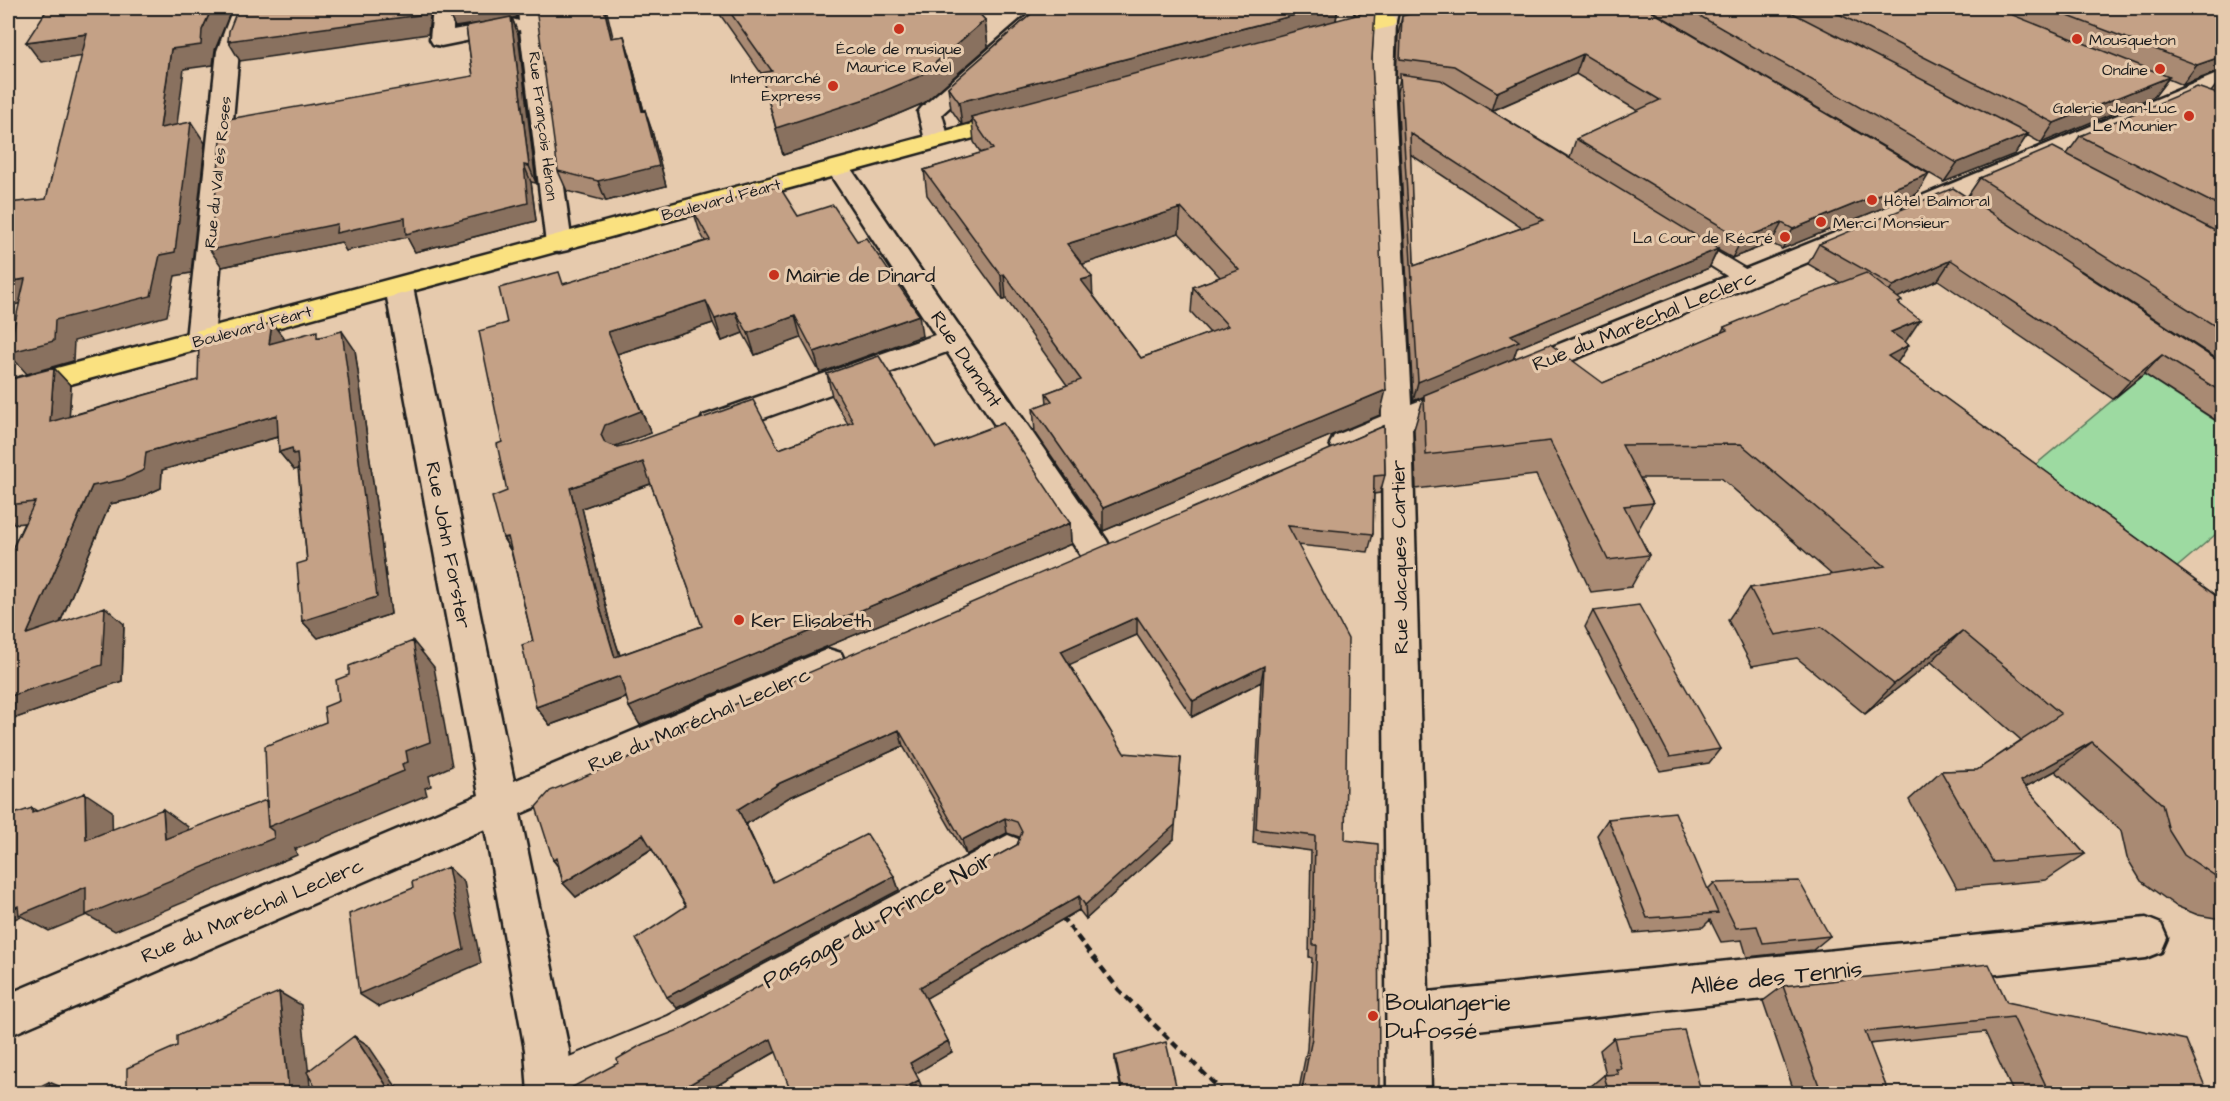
<svg xmlns="http://www.w3.org/2000/svg" width="2230" height="1101" font-family="'Architects Daughter',sans-serif">
<style>
.green{fill:#9ddaa1;stroke:#5c7b5e;stroke-width:1.5}
.lines{fill:none;stroke-linecap:round;stroke-linejoin:round}
.service-casing{stroke:#1c1c1c;stroke-width:4}
.pedestrian-casing{stroke:#1c1c1c;stroke-width:5}
.minor-casing{stroke:#1c1c1c;stroke-width:5}
.primary-casing{stroke:#1c1c1c;stroke-width:5}
.path{stroke:#1c1c1c;stroke-width:4.5;stroke-dasharray:8 5;stroke-linecap:butt}
.service{fill:#e6caad;fill-rule:evenodd}
.pedestrian{fill:#e6caad;fill-rule:evenodd}
.minor{fill:#e6caad;fill-rule:evenodd}
.primary{fill:#fae180;fill-rule:evenodd}
.wall{fill:#a98a73;stroke:#1c1c1c;stroke-width:1.5;fill-rule:evenodd}
.shaded-wall{fill:#89715e;stroke:#1c1c1c;stroke-width:1.5}
.building{fill:#c4a186;stroke:#1c1c1c;stroke-width:1.5;fill-rule:evenodd}
.poi-dot{fill:#c8321e;stroke:#e6caad;stroke-width:2}
.labels{text-anchor:middle;stroke-width:6;stroke-linejoin:round;paint-order:stroke}
.far-poi-label{font-size:16px;fill:#1c1c1c;stroke:#e6caad;text-anchor:end}
.far-street-label{font-size:16px;fill:#1c1c1c;stroke:#e6caad}
.poi-label{font-size:20px;fill:#1c1c1c;stroke:#e6caad;text-anchor:start}
.street-label{font-size:20px;fill:#1c1c1c;stroke:#e6caad}
.near-street-label{font-size:24px;fill:#1c1c1c;stroke:#e6caad}
.near-poi-label{font-size:24px;fill:#1c1c1c;stroke:#e6caad;text-anchor:start}
</style>
<rect width="100%" height="100%" fill="#e6caad"/>
<filter id="ink" filterUnits="userSpaceOnUse"><feTurbulence type="fractalNoise" baseFrequency=".0167" numOctaves="2"/><feDisplacementMap in="SourceGraphic" scale="12" xChannelSelector="R" yChannelSelector="G"/><feConvolveMatrix kernelMatrix="1 2 1 2 8 2 1 2 1" color-interpolation-filters="sRGB"/></filter>
<g filter="url(#ink)">
<!-- green -->
<path class="green" d="M2144,374L2222,425V529L2156,585L2016,481Z"/>
<g class="lines">
<!-- service casing -->
<g class="service-casing">
<path id="service" d="M1686,236L1693,238L1752,273L1755,278L1752,283L1745,284L1738,283L1679,246L1676,242L1679,238Z
M1008,835L1018,839L1022,848L1018,857L690,1038L558,1094L538,1092L533,1081L538,1070L668,1016Z"/>
</g>
<!-- pedestrian casing -->
<g class="pedestrian-casing">
<path id="pedestrian" d="M1329,8H1350L1362,30L1359,35L1351,37L1343,35Z"/>
</g>
<!-- minor casing -->
<g class="minor-casing">
<path id="minor" d="M233,8H254L239,51L214,339L210,346L200,349L190,346L186,339L217,51Z
M433,8H453V30L512,19L519,21L518,8H539L572,244L568,250L559,252L550,250L546,244L520,30L441,46L433,44L430,39Z
M1036,8H1059L942,114L949,140L946,145L937,147L928,145L925,140L918,112L922,107Z
M1377,8H1399L1396,21L1394,83L1411,404L1460,385L1471,389L1475,396L1471,403L1412,428L1428,992L2146,918L2161,924L2167,938L2161,952L2146,958L1430,1035L1431,1094H1387L1382,441L1345,455L1334,452L1330,444L1334,436L1382,416L1370,83L1374,21Z
M2222,72V87L1925,214L1916,216L1907,214L1903,208L1907,202Z
M838,161L847,163L1107,541L1111,550L1107,559L1095,563L1083,559L947,352L725,432L714,435L703,432L699,424L703,416L935,335L826,168L829,163Z
M1857,224L1866,226L1870,232L1866,238L1532,377L1522,380L1512,377L1507,370L1512,363Z
M399,278L409,281L413,287L514,781L828,649L841,653L846,664L841,675L520,814L569,1050L572,1094H528L525,1050L485,829L8,1036V994L479,795L385,287L389,281Z"/>
</g>
<!-- primary casing -->
<g class="primary-casing">
<path id="primary" d="M1385,14L1393,16L1396,21L1393,26L1330,42L1322,40L1319,35L1322,30Z
M1017,112L1025,114L1029,119L1025,124L8,401V381Z"/>
</g>
<!-- path -->
<path class="path" d="M1061,916L1119,990L1225,1094"/>
<!-- service -->
<use href="#service" class="service"/>
<!-- pedestrian -->
<use href="#pedestrian" class="pedestrian"/>
<!-- minor -->
<use href="#minor" class="minor"/>
<!-- primary -->
<use href="#primary" class="primary"/>
</g>
<!-- wall -->
<path class="wall" d="M446,8H516L517,17L512,18L518,34L536,183L531,182L536,221L415,252L407,237L346,251L341,242L222,267L473,76L466,26L455,27Z
M719,8H974L985,20L988,47L924,103L870,126L783,155L761,73L721,16Z
M1038,8H1338L1336,21L1356,15L1351,8H1374L1372,59L1380,415L1103,531L1035,432L1033,408L1047,403L1046,393L1067,385L1006,299L1003,300L927,195L924,170L981,153L974,142L972,122L962,125L951,109L948,87ZM1179,233L1220,277L1193,287L1191,312L1210,333L1141,358L1093,295L1083,264Z
M1646,8L1917,194L1782,249L1771,243L1732,258L1718,250L1709,268L1517,348L1513,358L1603,383L1721,333L1724,327L1841,283L1808,264L1819,244L1967,197L1980,178L2067,154L2080,136L2211,92L2223,77V363L2080,270L2223,364V425L2144,374L2113,399L1938,280L1898,297L1905,342L1897,363L2223,601V921L2221,919L2198,915L2176,906L2141,881L2127,858L2121,831L2055,771L2025,787L2085,854L2046,880L1957,888L1909,800L1941,771L1977,770L2021,740L1931,662L1865,714L1797,658L1752,666L1728,620L1750,588L1832,575L1721,478H1640L1653,503L1637,532L1649,555L1631,587L1591,592L1536,475L1416,489L1414,429L1424,396L1413,401L1397,92L1400,78H1396L1398,35L1402,16ZM1576,74L1638,111L1576,139L1570,158L1492,111ZM1410,154L1522,228L1414,266Z
M1647,8H2223V70L2182,85L2168,79L2155,96L2041,143L2027,135L2015,154L1944,182Z
M624,36L630,56L644,111L652,131L666,186L606,201L567,191L558,171L613,38Z
M693,210L798,216L922,336L820,373L801,338L755,355L743,333L722,341L713,323L617,354L651,433L615,446L617,447L779,449L848,424L832,396L827,374L936,448L1070,523L1071,544L640,725L626,698L550,725L536,707L533,641L511,551L503,538L507,491L502,442L507,323L565,284L705,241L700,232ZM651,484L702,626L620,655L611,628L582,508Z
M272,323L285,340L320,337L355,350L391,614L318,638L302,621L307,561L298,469L294,470L279,452L278,437L162,470L161,488L139,498L110,504L60,623L124,624L122,681L16,718L8,712V558L24,523L15,524L8,518V380L54,368L71,386L69,416L198,380Z
M1384,426L1385,475L1380,493L1374,494L1373,534L1368,552L1298,545L1345,840L1379,1094H1298L1307,1049L1312,958L1309,957L1311,851L1253,843L1261,682L1192,717L1137,635L1069,664L1174,839L1086,919L1079,910L926,998L948,1041L952,1052L915,1073L923,1090L776,1052L702,1094H566L1017,845L1020,838L1019,837L1007,833L966,855L903,746L788,798L746,824L773,882L894,876L899,890L677,1008L686,906L652,849L576,897L563,883L559,868L553,860L642,752Z
M1593,611L1720,749L1709,763L1660,771L1585,627Z
M1608,819L1708,889L1714,883L1830,936L1813,950L1747,957L1742,940L1721,942L1710,920L1703,927L1634,933L1597,835Z
M1783,986L2007,1002L2208,1094H2014L1985,1032L1869,1044L1889,1094H1795L1763,1001Z
M1614,1038L1702,1094H1593L1591,1086L1604,1075H1606L1600,1050Z
M1115,1056L1178,1094H1122L1115,1062Z"/>
<!-- shaded-wall -->
<path class="shaded-wall" d="M212,8H232L215,50L213,65L184,69L174,148L160,128L171,49L202,30Z
M420,8H431L428,34L240,61L228,41Z
M446,8H516L517,17L512,18L518,34L536,183L529,166L511,18L455,27Z
M604,8H606L618,58L611,38Z
M1322,8H1338L1335,25L971,117L972,122L962,125L959,102Z
M1360,8H1374L1372,15L1358,19Z
M985,20L988,47L924,103L870,126L783,155L776,128Z
M87,34L101,54L41,62L26,42Z
M624,36L630,56L649,132L642,111Z
M1583,54L1576,74L1491,111L1497,92Z
M2223,56V70L2182,85L2197,65Z
M2169,77L2155,96L2041,143L2054,123Z
M645,110L652,131L666,186L606,201L598,181Z
M191,122L205,143L191,273L175,276L167,316L74,341L73,361L27,374L8,353L55,320L160,255Z
M2028,134L2015,154L1944,182L1957,163Z
M524,165L531,182L536,221L415,252L407,237L346,251L341,242L222,267L210,250Z
M1929,174L1917,194L1782,249L1793,229Z
M1181,208L1179,233L1068,269L1067,244Z
M1782,223L1771,243L1732,258L1742,239Z
M1718,249L1709,268L1517,348L1513,360L1413,401L1418,382L1511,335Z
M1951,260L1938,280L1881,305L1893,286Z
M1004,274L1006,299L1003,300L1001,275Z
M1092,277L1093,302L1081,280Z
M25,279L43,299L8,306V282Z
M706,301L713,323L617,354L651,433L615,446L611,456L601,435L608,332Z
M736,312L743,333L722,341L715,319Z
M919,315L922,336L820,373L814,352Z
M795,316L801,338L755,355L748,333Z
M1920,320L1900,350L1909,345L1886,380L1891,332Z
M272,323L286,341L269,344Z
M342,331L355,350L391,614L318,638L302,621Z
M2162,355L2144,374L2113,399L2131,380Z
M54,368L71,386L68,440L50,422Z
M1386,390L1380,415L1103,531V508Z
M277,415L291,433L162,470L161,488L139,498L110,504L48,651L27,634L92,486L146,452Z
M292,448L297,453L304,467L294,470L279,452Z
M643,462L653,483L582,508L611,628L627,678L615,658L600,608L570,488Z
M1070,523L1071,544L640,725L629,707Z
M508,537L516,559L503,538Z
M105,607L124,624L122,681L16,718L8,712V697Z
M1137,617V635L1062,668L1061,651Z
M1962,631L1931,662L1865,714L1894,684Z
M413,641L434,667L452,766L429,776L431,786L425,788L427,795L297,849L295,848L297,855L115,931L87,915L49,931L21,916L8,922V893L10,892L86,887L268,827L402,764L406,751Z
M1264,666L1261,682L1192,717L1193,701Z
M620,676L632,695L550,725L536,707Z
M899,730L903,746L788,798L746,824L780,896L773,882L738,809L780,783Z
M2092,742L2055,771L1984,809L2020,781Z
M1181,758L1174,839L1086,919L1085,905Z
M85,793L112,811L113,857L86,840Z
M32,808L60,826L32,813Z
M163,809L188,827L190,857L165,839Z
M1005,818L1007,833L966,855L962,840Z
M643,834L653,848L576,897L563,883Z
M557,858L565,874L553,860Z
M448,867L464,882L481,963L379,1007L359,994Z
M894,876L899,890L677,1008L667,997Z
M1079,896V910L925,999L920,987Z
M279,992L301,1005L311,1094H289Z
M354,1036L368,1045L401,1094H392Z
M771,1039L779,1050L702,1094H691L688,1085Z
M948,1041L952,1052L915,1074L910,1063Z
M919,1080L923,1090L918,1094H895Z
M49,1082L78,1094H50Z
M454,1088L463,1094H458Z"/>
<!-- building -->
<path class="building" d="M48,8H212L202,30L201,45L171,49L160,128L191,122L175,252L160,255L151,296L55,320L54,341L8,353L25,279L8,282V203L46,199L87,34L26,42Z
M238,8H420L419,15L228,41L229,31Z
M536,8H604L611,38L624,36L642,111L645,110L659,166L598,181L558,171Z
M727,8H974L985,20L920,76L865,99L776,128L761,73L772,71Z
M1038,8H1322L959,102L948,87Z
M1432,8H1646L1929,174L1793,229L1782,223L1742,239L1576,139L1660,100L1583,54L1497,92L1454,66L1400,59L1402,16Z
M1686,8H1783L2028,134L1957,163Z
M1827,8H1995L2169,77L2054,123Z
M2047,8H2223V56L2197,65Z
M1375,10L1372,59L1386,390L1103,508L1033,408L1052,401L1046,393L1081,380L1004,274L1001,275L924,170L993,149L971,117ZM1181,208L1239,270L1193,287L1228,326L1141,358L1081,280L1092,277L1067,244Z
M511,17L529,166L524,165L528,203L406,234L405,218L336,233L337,224L210,250L223,120L473,76L466,26Z
M1400,74L1441,80L1718,249L1511,335L1519,341L1418,382ZM1410,133L1544,220L1414,266Z
M2197,87L2223,96V208L2080,136Z
M2053,147L2223,235V331L1980,178Z
M779,186L798,216L833,205L857,241L866,238L919,315L814,352L795,316L748,333L736,312L715,319L706,301L608,332L641,411L605,425L601,435L605,443L617,447L630,444L753,400L779,449L853,422L827,374L879,356L936,448L1003,423L1070,523L629,707L620,676L536,707L522,645L533,641L508,537L503,538L492,497L507,491L497,444L502,442L479,331L507,323L499,288L559,272L563,284L710,240L693,210ZM643,462L702,626L615,657V658L600,608L570,488Z
M1953,188L2223,364V393L2162,355L2131,380L1951,260L1893,286L1819,244Z
M1866,273L1902,301L1898,303L1920,320L1891,332L1909,345L1888,356L2223,601V881L2184,855L2169,831L2162,804L2092,742L2020,781L2085,854L1993,862L1941,771L1977,770L2061,714L1962,631L1894,684L1822,627L1775,635L1750,588L1885,566L1741,444L1622,445L1653,503L1624,506L1649,555L1608,560L1550,441L1426,455L1424,395L1550,344L1603,383L1727,330L1724,327L1782,303L1784,304Z
M272,323L269,344L317,331V338L342,331L377,597L302,621L297,564L307,561L297,453L293,454L292,448L279,452L277,415L146,452L144,470L122,480L92,486L27,634L105,607L102,665L8,697V558L35,502L8,505V380L54,368L50,422L198,380L199,343Z
M1384,426L1385,475L1374,476L1373,534L1288,526L1348,639L1345,840L1378,844L1379,1094H1301L1312,1038L1317,945H1313L1315,836L1256,829L1264,666L1193,701L1137,617L1061,651L1124,753L1181,758L1175,825L1085,905L1079,896L920,987L948,1041L910,1063L919,1080L895,1094H792L771,1039L688,1085L691,1094H566L565,1091L618,1063L617,1059L643,1044L681,1029L1017,845L1022,832L1017,822L1005,818L962,840L899,730L780,783L738,809L773,882L867,834L894,876L667,997L636,939L686,906L643,834L563,883L557,858L553,860L536,807L550,791L642,752L640,745Z
M1639,605L1720,749L1670,757L1593,611Z
M413,641L430,742L406,751L408,762L402,764L404,771L268,827L265,746L326,722L324,707L339,701L336,680L349,675V666Z
M85,793L86,840L163,809L165,839L266,800L268,827L273,831L274,838L86,915V887L19,915L18,906L11,909L10,892L8,893V816L32,808V813Z
M1675,812L1718,913L1647,918L1608,819Z
M448,867L464,949L359,994L349,914L413,888L412,882Z
M1799,881L1830,936L1763,943L1757,926L1736,928L1714,883Z
M1989,964L2007,1002L2186,1040L2208,1094H2050L2013,1017L1865,1032L1889,1094H1822L1783,986Z
M279,992L289,1094H127V1068L177,1046V1036Z
M1684,1030L1702,1094H1609L1604,1075L1618,1074L1616,1069H1621L1614,1038Z
M354,1036L392,1094H319L307,1072Z
M1166,1042L1178,1094H1123L1115,1056Z
M49,1082L50,1094H24Z
M454,1088L458,1094H447Z"/>
</g>
<!-- markers -->
<g class="poi-dot">
<circle cx="899" cy="29" r="6"/>
<circle cx="2077" cy="39" r="6"/>
<circle cx="2160" cy="69" r="6"/>
<circle cx="833" cy="86" r="6"/>
<circle cx="2189" cy="116" r="6"/>
<circle cx="1872" cy="200" r="6"/>
<circle cx="1821" cy="222" r="6"/>
<circle cx="1785" cy="237" r="6"/>
<circle cx="774" cy="275" r="6"/>
<circle cx="739" cy="620" r="6"/>
<circle cx="1373" cy="1016" r="6"/>
</g>
<g class="labels">
<!-- far-poi labels -->
<g class="far-poi-label">
<text x="2089" y="45" text-anchor="start">Mousqueton</text>
<text x="899" y="54" text-anchor="middle">École de musique<tspan x="899" dy="18">Maurice Ravel</tspan></text>
<text x="2148" y="75">Ondine</text>
<text x="821" y="83">Intermarché<tspan x="821" dy="18">Express</tspan></text>
<text x="2177" y="113">Galerie Jean-Luc<tspan x="2177" dy="18">Le Mounier</tspan></text>
<text x="1884" y="206" text-anchor="start">Hôtel Balmoral</text>
<text x="1833" y="228" text-anchor="start">Merci Monsieur</text>
<text x="1773" y="243">La Cour de Récré</text>
</g>
<!-- far-street labels -->
<g class="far-street-label">
<text transform="translate(544 126) rotate(83)" y="6">Rue François Hénon</text>
<text transform="translate(217 172) rotate(-84)" y="6">Rue du Val ès Roses</text>
<text transform="translate(721 199) rotate(-15)" y="6">Boulevard Féart</text>
<text transform="translate(252 326) rotate(-15)" y="6">Boulevard Féart</text>
</g>
<!-- poi labels -->
<g class="poi-label">
<text x="786" y="282">Mairie de Dinard</text>
<text x="751" y="627">Ker Elisabeth</text>
</g>
<!-- street labels -->
<g class="street-label">
<text transform="translate(1644 320) rotate(-22)" y="7">Rue du Maréchal Leclerc</text>
<text transform="translate(967 359) rotate(56)" y="7">Rue Dumont</text>
<text transform="translate(449 545) rotate(79)" y="7">Rue John Forster</text>
<text transform="translate(1399 557) rotate(-91)" y="7">Rue Jacques Cartier</text>
<text transform="translate(699 719) rotate(-23)" y="7">Rue du Maréchal Leclerc</text>
<text transform="translate(252 910) rotate(-23)" y="7">Rue du Maréchal Leclerc</text>
</g>
<!-- near-street labels -->
<g class="near-street-label">
<text transform="translate(878 919) rotate(-29)" y="8">Passage du Prince Noir</text>
<text transform="translate(1776 977) rotate(-6)" y="8">Allée des Tennis</text>
</g>
<!-- near-poi labels -->
<g class="near-poi-label">
<text x="1385" y="1010">Boulangerie<tspan x="1385" dy="28">Dufossé</tspan></text>
</g>
</g>
<!-- margin -->
<rect width="2230" height="1101" fill="none" stroke="#e6caad" stroke-width="30"/>
<rect x="15" y="15" width="2200" height="1071" fill="none" stroke="#1c1c1c" stroke-width="2" filter="url(#ink)"/>
</svg>
